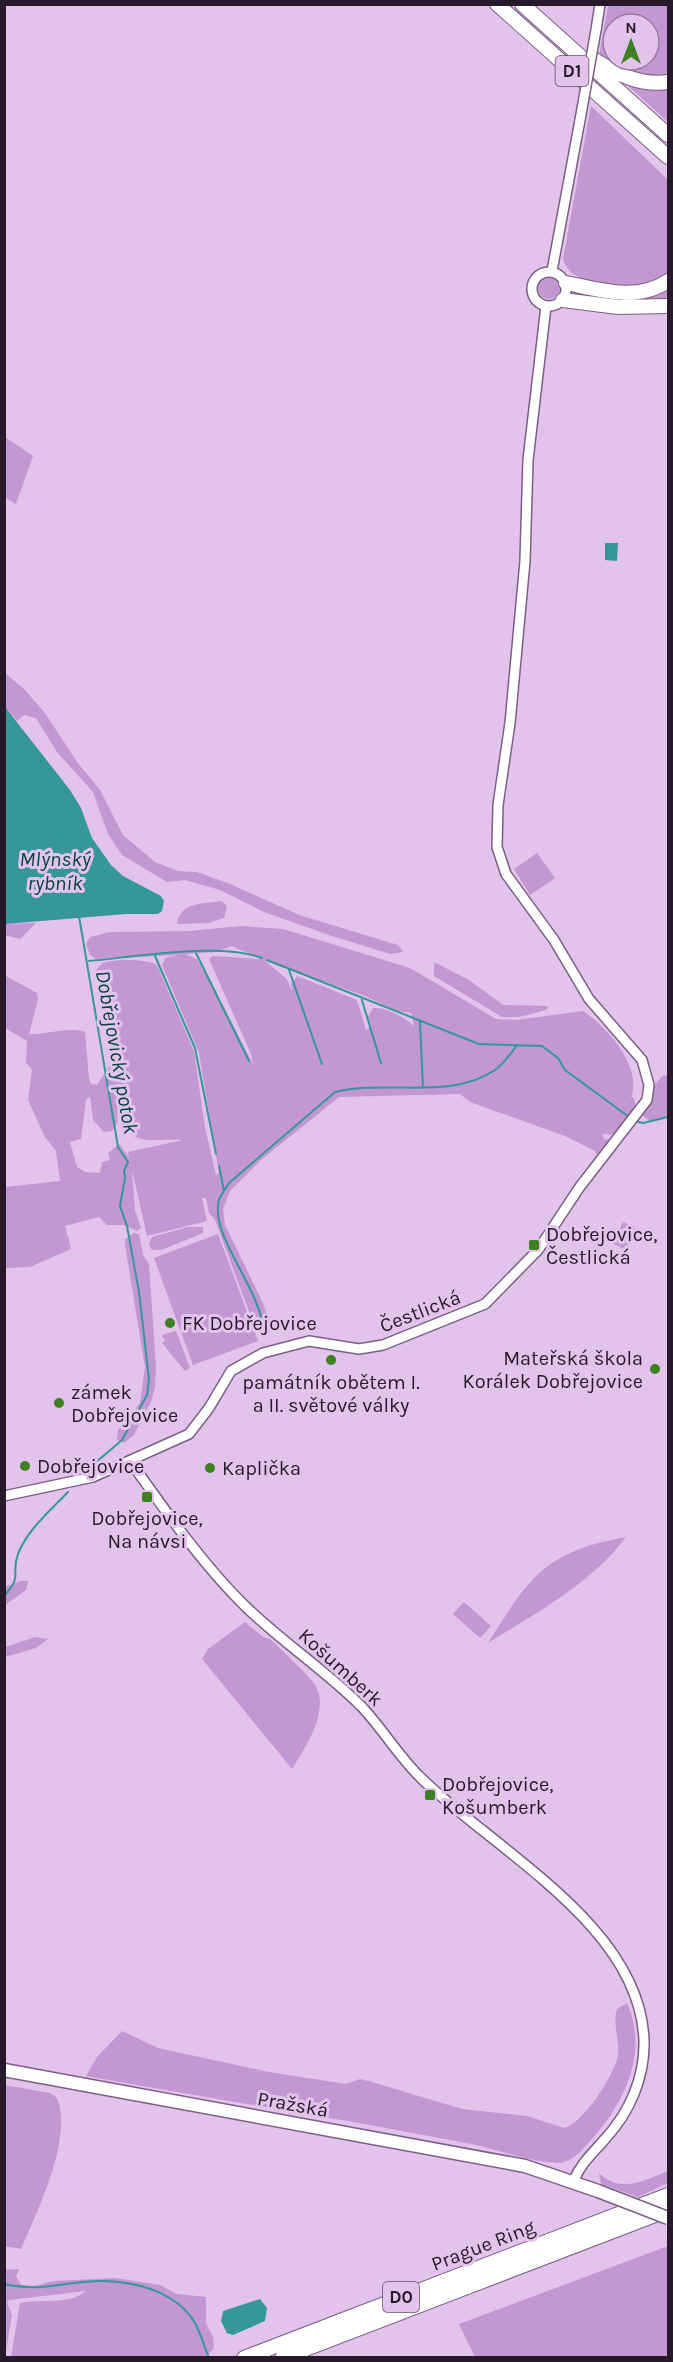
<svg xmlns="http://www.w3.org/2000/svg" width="673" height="2362" font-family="Karla,sans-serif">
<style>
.green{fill:#c397d1;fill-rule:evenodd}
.water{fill:#35979a}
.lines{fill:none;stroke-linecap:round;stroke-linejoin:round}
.stream{stroke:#35979a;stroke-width:2}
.minor-casing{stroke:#7b5f84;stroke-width:12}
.major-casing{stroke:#7b5f84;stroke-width:15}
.highway-casing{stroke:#7b5f84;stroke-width:16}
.minor{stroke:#fff;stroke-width:9}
.major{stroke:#fff;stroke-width:12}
.highway{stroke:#fff;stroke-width:14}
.minor-bridge-casing{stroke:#7b5f84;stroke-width:12;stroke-linecap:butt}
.major-bridge-casing{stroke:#7b5f84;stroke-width:15;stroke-linecap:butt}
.minor-bridge{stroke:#fff;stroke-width:9}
.major-bridge{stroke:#fff;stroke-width:12}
.poi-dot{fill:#3e7f1f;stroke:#e2c3ec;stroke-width:2}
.labels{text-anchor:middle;stroke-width:6;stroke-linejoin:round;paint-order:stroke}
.shield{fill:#e2c3ec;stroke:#5e4d64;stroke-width:1.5}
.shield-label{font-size:18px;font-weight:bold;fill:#261a2a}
.poi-label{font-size:20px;fill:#261a2a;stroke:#e2c3ec;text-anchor:start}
.street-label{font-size:20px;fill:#261a2a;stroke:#e2c3ec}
.water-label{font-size:21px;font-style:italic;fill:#064345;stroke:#e2c3ec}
</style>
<rect width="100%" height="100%" fill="#e2c3ec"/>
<!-- green -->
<path class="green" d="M608,5H668V76C638,78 625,72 599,56ZM613,24H649V60H613Z
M627,85L649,88L668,87V122Z
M591,106L668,180V272C659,278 650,285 638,287C616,290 569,284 563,259Z
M538 288a11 11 0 1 1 22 0a11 11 0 1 1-22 0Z
M668,288V300L624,302L568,294L569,291C601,296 640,307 668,288Z
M5,437L33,456L16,504L5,497Z
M4,672L25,690L45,713L77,762L100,790L123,835L155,862L178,871L197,872L230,884L299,915L398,945L403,952L390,954L329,935L264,912L220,890L185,880L167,882L122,855L108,834L93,792L57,752L36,718L24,715L17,721L5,707Z
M537,853L555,878L530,895L514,869Z
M221,901L227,906L224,918L208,923L177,924C180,902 202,904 221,901Z
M36,923L20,939L5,935L4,924Z
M241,926L283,929L410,968L496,1019L516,1020L583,1011C606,1026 643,1067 631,1097L634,1098L636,1107L616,1135L602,1134L604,1139L611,1140L598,1158L595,1151L565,1136L470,1102L460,1094L339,1097L261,1160L230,1191L223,1209L225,1225L263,1303L268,1318L266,1338L256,1330L215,1220L209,1213L206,1198H202L207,1221L147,1236L132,1170L135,1210L141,1228L137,1231L123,1225H107L99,1217L65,1226L71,1249L30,1267L5,1268V1187L60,1181L56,1151L45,1137L28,1100L32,1070L26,1063L27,1041L5,1028L4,975L37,993L38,999L29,1034C45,1035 71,1026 85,1032L89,1079L91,1084L97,1085L111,1064L96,971C97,969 100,965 102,964C112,958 149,959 157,965L194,1051L205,1127L216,1175L219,1173L199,1053L162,965L165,958L178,955L96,959L90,955L86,944L90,937L110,932L189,931ZM231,946L262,959L213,956L209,959L251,1054L253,1064L210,980L197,959L185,954L216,952ZM265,961L365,996L396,1011L411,1013L414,1026C404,1017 386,1007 373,1008L368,1017L369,1028L366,1030L357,1000L297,976L291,984L292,992L287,979ZM90,1096L93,1120L104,1132L112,1131L117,1124L118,1106C127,1150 148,1138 183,1140L128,1152L129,1157L119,1144L108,1153L110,1160L102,1162L100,1173L85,1172L77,1167L70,1142L81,1139L86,1100Z
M434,962L469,980L503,1005L548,1006L546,1010L519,1017H502L434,976Z
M663,1075L668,1076V1117L649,1121L639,1112L649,1092Z
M623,1222L635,1227L625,1249L613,1244Z
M188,1227H203V1233L161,1250H152L149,1245L152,1237Z
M134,1233L139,1234L143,1255L149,1264L156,1368L155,1387L151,1402L134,1435L124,1443L117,1440L118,1430L140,1403L145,1367L125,1245V1239Z
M218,1234L258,1341L193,1365L154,1258Z
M176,1331L190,1368L185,1371L162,1343L165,1341L162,1335Z
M626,1537C592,1583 536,1613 488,1643C530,1577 544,1552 626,1537Z
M20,1581H28L26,1590L5,1605V1587Z
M464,1602L491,1626L480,1638L453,1614Z
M245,1622L263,1637L270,1639C278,1646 313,1680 316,1686C329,1713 306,1746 292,1769L202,1659L208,1649Z
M36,1637L48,1639L36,1648L5,1657V1647Z
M627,2003C649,2051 625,2102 592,2139C584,2147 576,2159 564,2162C546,2167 492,2148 471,2144C343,2119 214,2099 86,2076L97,2057L122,2031L158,2048L269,2072L346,2084L360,2079L372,2082L462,2109L527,2116L564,2128C583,2124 615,2074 618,2055C620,2040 612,2023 617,2009Z
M4,2085L50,2093L57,2098C73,2138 38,2210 21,2249L5,2246Z
M668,2171V2183L638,2197L601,2184L599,2173C620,2194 646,2180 668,2171Z
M668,2246V2357H475L459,2324Z
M19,2269L16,2276L21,2285L34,2286L53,2281L115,2278L160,2285L177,2294L206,2297V2323L213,2337L214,2349L203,2358L11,2357L20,2303C42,2298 69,2306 86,2291L9,2300L7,2302L12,2315L5,2357V2270Z"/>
<!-- water -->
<path class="water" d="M605,543H618L617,561L605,560Z
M5,707L70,790L81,808L92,838L111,865L123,876L161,896L164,901L162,911L158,914H126L5,924Z
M260,2299L267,2308L265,2321L233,2335L227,2333L221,2321L223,2311Z"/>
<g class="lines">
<!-- stream -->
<path class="stream" d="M79,916L118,1147L128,1162L124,1171L125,1178L120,1206L127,1226L139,1292L149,1379L147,1395L122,1440L88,1469
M196,953L249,1061
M155,956L195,1048L216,1154
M267,960L479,1044L542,1046L558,1058L565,1070L629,1117
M89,961C135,957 220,942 262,958
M289,970L322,1064
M361,997L381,1063
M420,1022L423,1088
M633,1121L643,1123L668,1117
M219,1166L224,1191
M264,1336C264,1291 209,1237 219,1200C221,1194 226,1188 229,1183L335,1092C386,1079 449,1101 495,1070C504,1064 511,1053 517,1045
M4,1596C24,1574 10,1575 18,1554C27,1530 51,1510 68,1492
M4,2284C42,2293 65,2281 101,2281C135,2281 177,2292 195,2323C201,2334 204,2346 209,2358"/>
<!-- minor casing -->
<g class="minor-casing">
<path id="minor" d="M596,30L600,4
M552,271L580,120
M532 289a17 17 0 1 1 34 0a17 17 0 1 1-34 0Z
M130,1461C165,1510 199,1560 242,1603C279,1640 324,1669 361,1706C382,1728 397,1754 419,1776C492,1849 640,1925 644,2040C645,2077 630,2112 605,2139C593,2153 581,2163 574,2180
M4,1496L93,1477L189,1434L209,1408L231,1371L263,1353L309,1341L359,1349L383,1345L485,1304L538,1250L579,1188L647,1100L649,1085L642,1060L589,999L554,940L506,874L497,847L498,805L510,723L525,561L528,460L546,306"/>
</g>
<!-- major casing -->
<g class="major-casing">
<path id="major" d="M4,2070L525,2166L598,2191"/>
</g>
<!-- highway casing -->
<g class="highway-casing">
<path id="highway" d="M497,4L668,157
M522,4L668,135
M593,59C617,74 640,86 668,82
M566,283C600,290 637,302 668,281
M563,300L618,307L668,306
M244,2358L668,2195
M282,2358L668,2210"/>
</g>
<!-- minor -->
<use href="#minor" class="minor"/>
<!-- major -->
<use href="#major" class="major"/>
<!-- highway -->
<use href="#highway" class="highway"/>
<!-- minor-bridge casing -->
<g class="minor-bridge-casing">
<path id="minor-bridge" d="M580,120L596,30"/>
</g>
<!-- major-bridge casing -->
<g class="major-bridge-casing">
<path id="major-bridge" d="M598,2191L668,2218"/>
</g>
<!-- minor-bridge -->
<use href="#minor-bridge" class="minor-bridge"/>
<!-- major-bridge -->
<use href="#major-bridge" class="major-bridge"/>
</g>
<!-- markers -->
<g class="poi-dot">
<rect x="528" y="1239" width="12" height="12" rx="3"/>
<circle cx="170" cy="1323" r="6"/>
<circle cx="331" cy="1360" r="6"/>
<circle cx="655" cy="1369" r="6"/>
<circle cx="59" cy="1403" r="6"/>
<circle cx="25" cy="1466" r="6"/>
<circle cx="210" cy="1468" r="6"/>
<rect x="141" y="1491" width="12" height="12" rx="3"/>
<rect x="424" y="1789" width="12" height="12" rx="3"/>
</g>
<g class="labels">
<!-- shield labels -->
<g class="shield">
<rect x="555.5" y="56" width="33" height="30" rx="4.5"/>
<rect x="383" y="2282" width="36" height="30" rx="4.5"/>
</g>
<g class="shield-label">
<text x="572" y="77">D1</text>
<text x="401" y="2303">D0</text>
</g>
<!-- poi labels -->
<g class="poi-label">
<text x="546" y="1241">Dobřejovice,<tspan x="546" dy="23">Čestlická</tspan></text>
<text x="182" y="1330">FK Dobřejovice</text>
<text x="643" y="1365" text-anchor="end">Mateřská škola<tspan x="643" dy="23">Korálek Dobřejovice</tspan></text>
<text x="331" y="1389" text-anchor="middle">památník obětem I.<tspan x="331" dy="23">a II. světové války</tspan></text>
<text x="71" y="1399">zámek<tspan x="71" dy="23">Dobřejovice</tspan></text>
<text x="37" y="1473">Dobřejovice</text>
<text x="222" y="1475">Kaplička</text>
<text x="147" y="1525" text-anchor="middle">Dobřejovice,<tspan x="147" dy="23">Na návsi</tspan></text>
<text x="442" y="1791">Dobřejovice,<tspan x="442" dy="23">Košumberk</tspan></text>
</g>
<!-- street labels -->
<g class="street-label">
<text transform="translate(420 1311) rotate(-21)" y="7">Čestlická</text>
<text transform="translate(341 1667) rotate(42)" y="7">Košumberk</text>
<text transform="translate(293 2104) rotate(10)" y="7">Pražská</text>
<text transform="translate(483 2245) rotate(-21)" y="7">Prague Ring</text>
</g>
<!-- water labels -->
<g class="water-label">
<text x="55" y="866">Mlýnský<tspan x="55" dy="24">rybník</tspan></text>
<text transform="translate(117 1052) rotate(80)" y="7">Dobřejovický potok</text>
</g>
</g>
<!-- border -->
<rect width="673" height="2362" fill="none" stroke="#261a2a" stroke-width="12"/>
<!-- north arrow -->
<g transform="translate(631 42)"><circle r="28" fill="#e2c3ec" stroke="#977f9e" stroke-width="1.5"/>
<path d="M0-4.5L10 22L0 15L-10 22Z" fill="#3e7f1f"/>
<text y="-9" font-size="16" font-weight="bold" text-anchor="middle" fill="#261a2a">N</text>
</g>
</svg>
